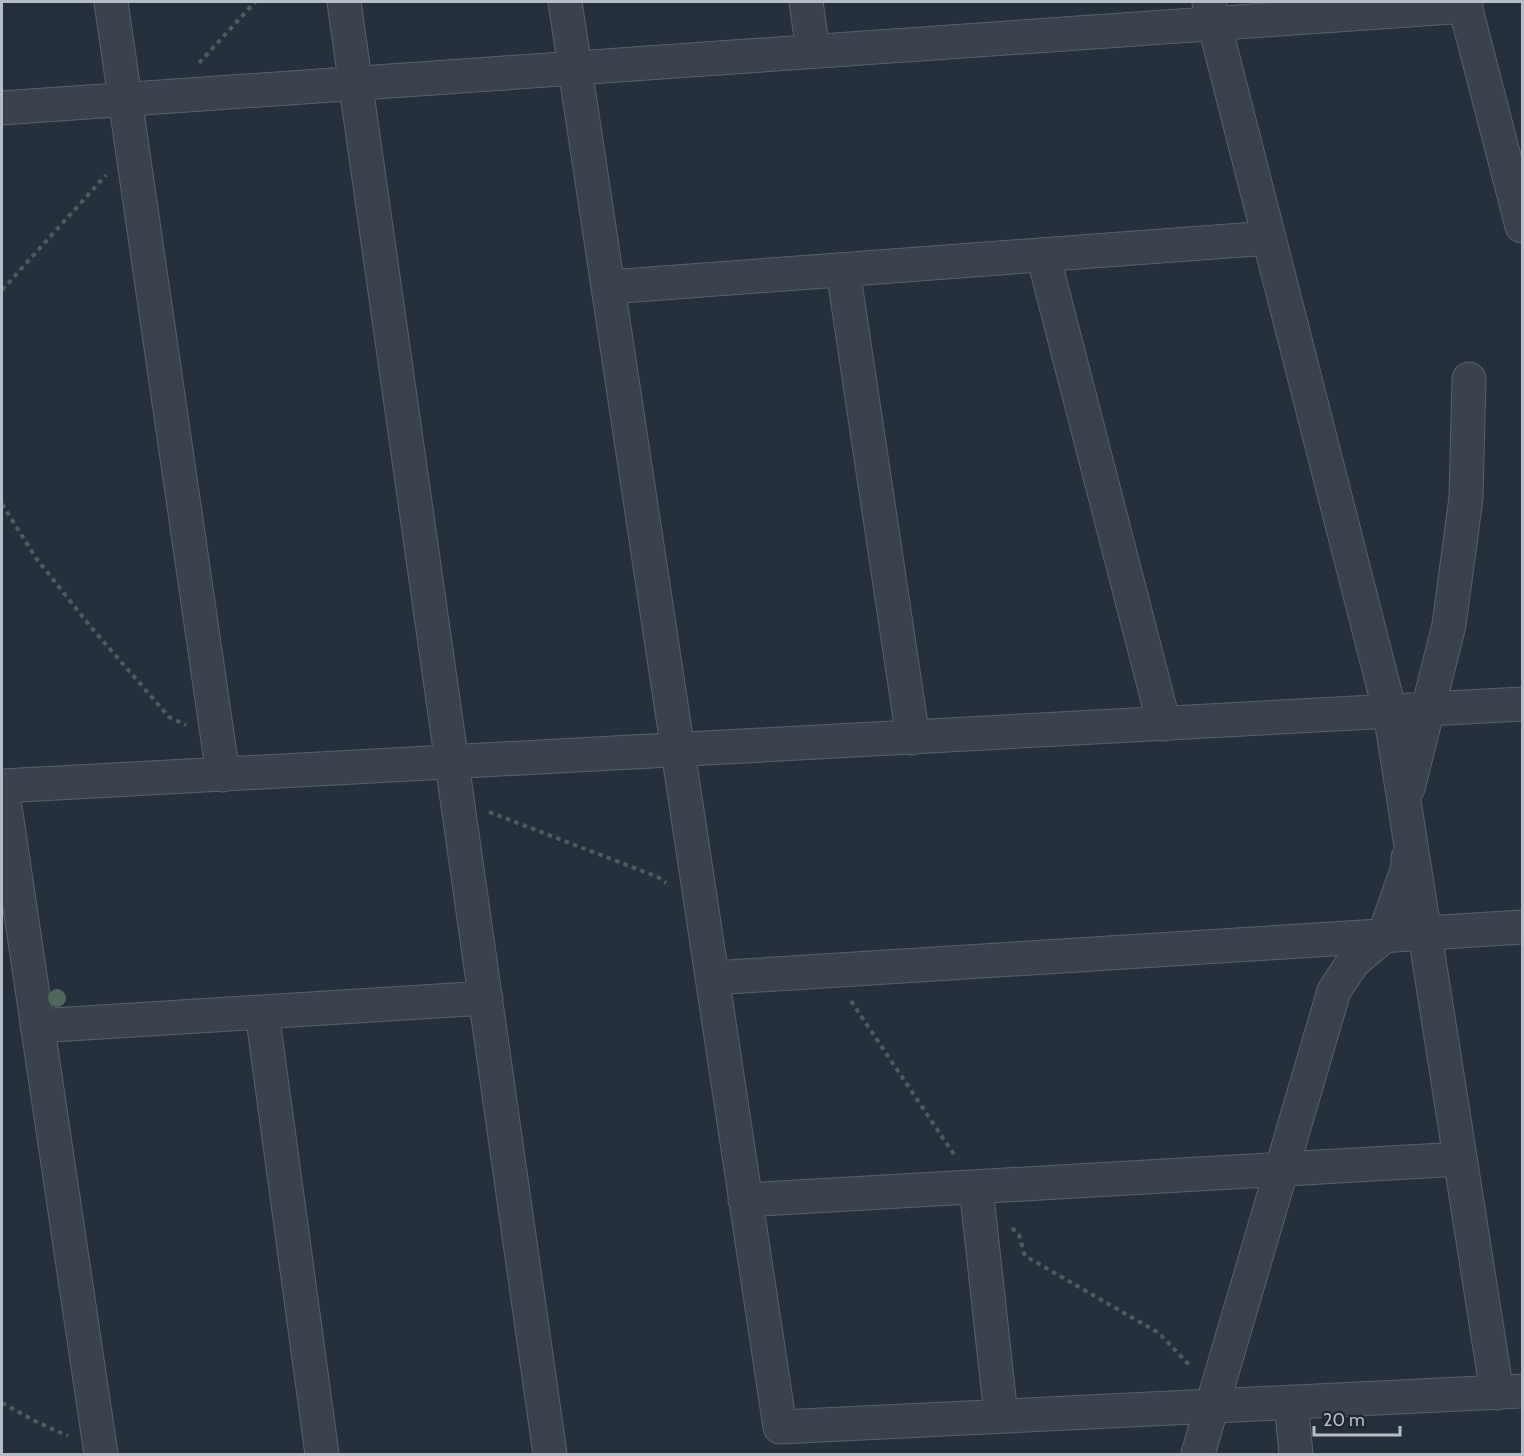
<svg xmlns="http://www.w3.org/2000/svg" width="1524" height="1456" font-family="Cabin,sans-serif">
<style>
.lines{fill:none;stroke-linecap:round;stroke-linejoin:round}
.minor-casing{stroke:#57606b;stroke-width:35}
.path{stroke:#4a5c5f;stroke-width:4;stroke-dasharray:4.5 4.5;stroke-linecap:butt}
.minor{stroke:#3a424d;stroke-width:33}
.tree{fill:#4e695c}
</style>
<rect width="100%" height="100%" fill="#26303c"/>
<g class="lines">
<!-- minor casing -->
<g class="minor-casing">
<path id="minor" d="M111,2L223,775
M344,2L550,1454
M565,2L780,1427L1522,1391
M806,2L813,51
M1464,2L1522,226
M1209,3L1390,712L1497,1393
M2,108L1466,6
M1043,255L1164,724
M843,270L913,738
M609,287L1269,238
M2,786L1522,704
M2,786L101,1454
M1408,788L1449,625L1466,498L1469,379
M712,978L1522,927
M262,1012L322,1454
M37,1026L486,998
M976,1187L1001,1416
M745,1200L1460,1159
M1291,1402L1296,1454
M1198,1454L1334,991L1353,962L1384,936L1408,867V858"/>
</g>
<!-- path -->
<path class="path" d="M199,63L255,2
M2,290L106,175
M2,504L36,558L90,626L169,717L186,725
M489,812L658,877L666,883
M851,1001L955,1156
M1012,1228L1019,1235L1025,1256L1159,1333L1191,1367
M2,1403L37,1422L68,1436"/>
<!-- minor -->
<use href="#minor" class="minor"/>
</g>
<!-- trees -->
<circle class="tree" cx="57" cy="998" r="9"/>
<!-- border -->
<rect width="1524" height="1456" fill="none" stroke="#b5bdc8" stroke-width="6"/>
<!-- scale -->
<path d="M1314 1426v9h86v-9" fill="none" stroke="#b5bdc8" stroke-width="3"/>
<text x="1323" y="1426" font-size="18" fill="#b5bdc8" stroke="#1e2732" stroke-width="4.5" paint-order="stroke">20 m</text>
</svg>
